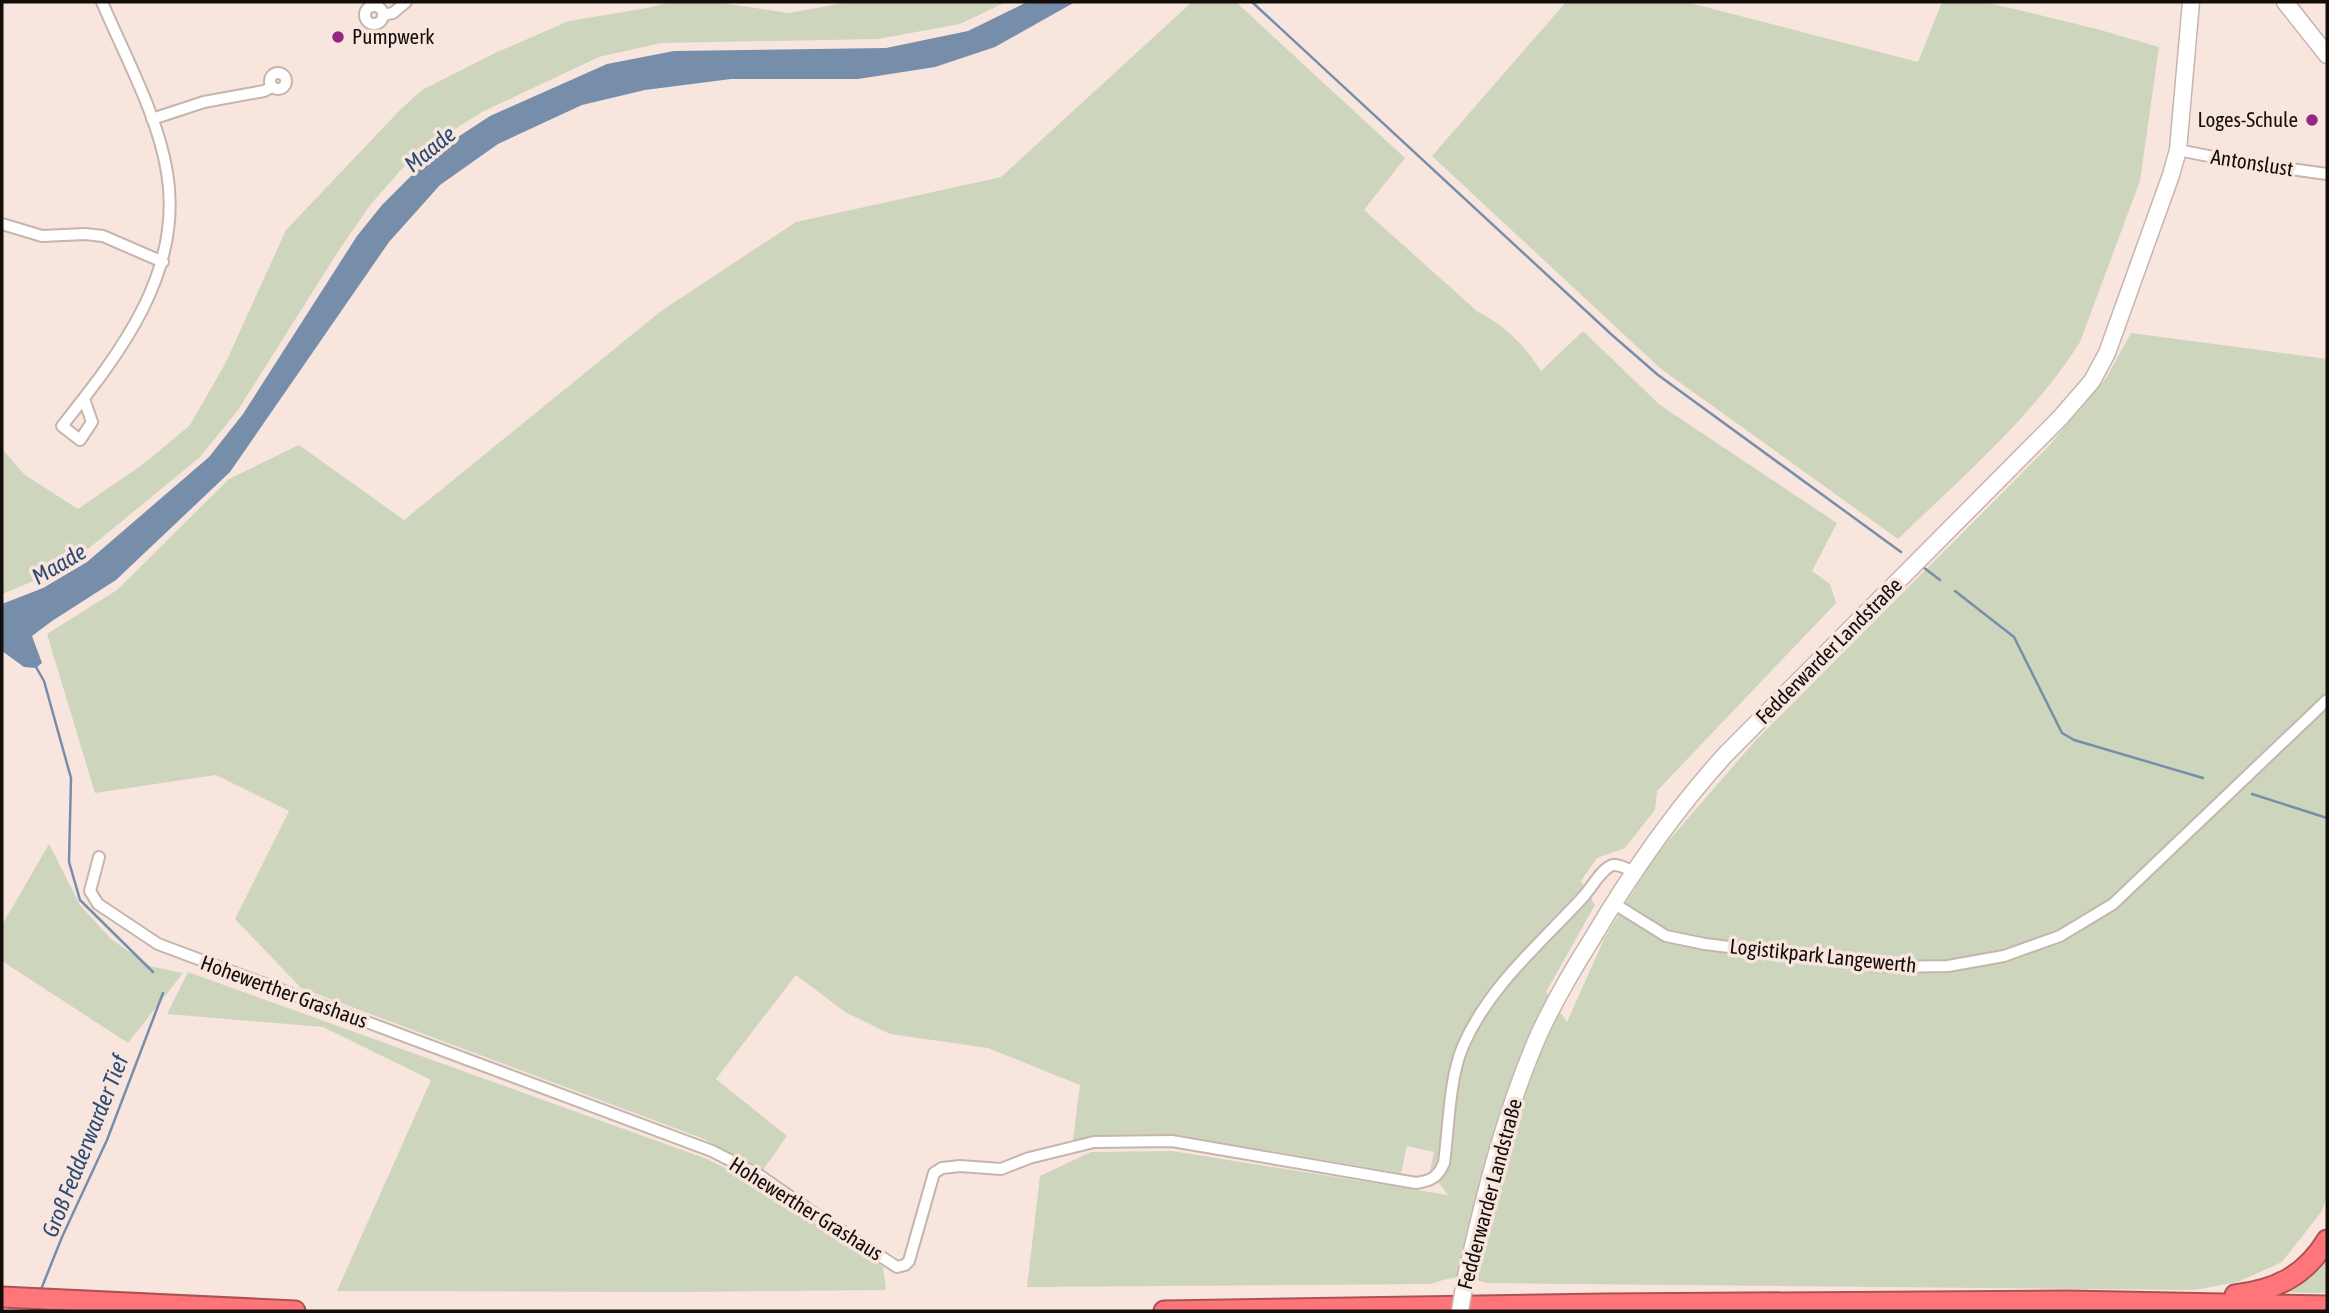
<svg xmlns="http://www.w3.org/2000/svg" width="2329" height="1313" font-family="'Asap Condensed',sans-serif">
<style>
.green{fill:#ced5bd}
.water{fill:#778eaa}
.lines{fill:none;stroke-linecap:round;stroke-linejoin:round}
.stream{stroke:#778eaa;stroke-width:2.5}
.street-casing{stroke:#c6b5ad;stroke-width:14}
.secondary-casing{stroke:#c6b5ad;stroke-width:19}
.highway-casing{stroke:#ad5253;stroke-width:23}
.street{stroke:#fff;stroke-width:10}
.secondary{stroke:#fff;stroke-width:16}
.highway{stroke:#ff767a;stroke-width:19}
.secondary-bridge-casing{stroke:#c6b5ad;stroke-width:19;stroke-linecap:butt}
.secondary-bridge{stroke:#fff;stroke-width:16}
.poi-dot{fill:#962584;stroke:#f8e6de;stroke-width:2.5}
.labels{text-anchor:middle;stroke-width:7;stroke-linejoin:round;paint-order:stroke}
.poi-label{font-size:21px;fill:#140e0b;stroke:#f8e6de;text-anchor:start}
.street-label{font-size:21px;fill:#140e0b;stroke:#f8e6de}
.water-label{font-size:23px;font-style:italic;fill:#2a4b75;stroke:#f8e6de}
</style>
<rect width="100%" height="100%" fill="#f8e6de"/>
<!-- green -->
<path class="green" d="M671,2H714L789,13L849,2H1006L960,24L878,39L661,43L599,57L482,112L415,154L371,204L339,250L238,410L200,457L65,568L2,594V449L25,475L78,509L146,462L190,425L225,364L286,230L400,110L422,90L495,53L569,21L647,8Z
M1192,2H1236L1405,158L1364,210L1478,312C1506,326 1524,345 1541,371L1583,331L1660,405L1837,523L1812,571L1830,584L1836,603L1657,791L1655,810L1625,848L1597,858L1581,881L1595,905L1546,992L1567,1022L1605,937L1656,855L1755,741L2047,448L2106,378L2131,333L2327,359V1195L2322,1211L2282,1262L2238,1282L2194,1290L1486,1283C1464,1275 1453,1276 1431,1284L1027,1287L1040,1176L1091,1152L1172,1151L1448,1195L1430,1171L1434,1152L1407,1146L1401,1173L1173,1134L1073,1140L1080,1085L988,1048L890,1034L845,1012L796,975L716,1079L787,1136L761,1173L704,1139L301,988L235,919L289,811L216,775L95,793L47,634L117,590L229,479L299,445L404,520L661,311L796,222L1001,177Z
M1566,2H1686L1918,62L1942,2H1985L2097,29L2159,47L2140,181L2080,342C2032,418 1962,477 1898,539L1661,369L1432,156Z
M49,844L80,905L111,939L150,966L183,973L128,1043L2,961V925Z
M188,972L707,1159L748,1180L883,1267L886,1290L672,1292L337,1291L431,1080L323,1027L167,1014Z
M2327,1247V1293L2278,1292Z"/>
<!-- water -->
<path class="water" d="M1027,2H1075L995,47L935,67L858,79H731L645,90L582,105L498,144L440,185L389,242L230,472L116,580L52,621L32,636L42,663L36,668L24,667L2,651V604L43,588L87,562L209,457L243,414L357,236L382,205L435,152L490,116L607,64L674,51L886,48L968,31Z"/>
<g class="lines">
<!-- stream -->
<path class="stream" d="M1252,2L1612,335L1658,375L1901,552
M1923,567L1940,580
M1955,591L2014,637L2062,733L2074,740L2203,778
M36,667L44,681L71,778L69,862L80,900L153,972
M2252,794L2327,818
M40,1292L62,1237L107,1140L163,993"/>
<!-- street casing -->
<g class="street-casing">
<path id="street" d="M365 15a9 9 0 1 1 18 0a9 9 0 1 1-18 0Z
M383,15L393,13L406,2
M270 81a8 8 0 1 1 16 0a8 8 0 1 1-16 0Z
M152,119L204,102L264,91L272,87
M2178,150L2239,162L2327,174
M2,224L42,236L85,234L103,236L163,262
M84,399L92,422L80,440L62,426C120,353 184,272 167,172C158,116 124,54 102,2
M99,857L90,891L98,904L158,944L712,1151L759,1175L808,1209L897,1267L905,1265L909,1261L934,1173L942,1168L960,1166L1001,1169L1029,1158L1094,1142L1172,1141L1416,1183C1431,1181 1438,1177 1444,1163C1449,1126 1449,1079 1463,1046C1489,986 1541,943 1584,896C1592,887 1602,868 1613,865C1620,864 1628,869 1633,872
M1613,903L1666,936L1705,944L1889,967L1948,966L2004,956L2060,936L2113,904L2327,700"/>
</g>
<!-- secondary casing -->
<g class="secondary-casing">
<path id="secondary" d="M2285,2L2327,55
M1465,1281C1484,1196 1505,1111 1540,1032C1555,1000 1573,969 1592,939C1631,873 1674,811 1726,754L2060,418L2092,381L2107,353L2171,175L2178,150L2191,2"/>
</g>
<!-- highway casing -->
<g class="highway-casing">
<path id="highway" d="M2235,1295C2276,1290 2305,1276 2327,1240
M2,1297L295,1311
M1164,1311L1604,1304L2069,1301L2327,1306"/>
</g>
<!-- street -->
<use href="#street" class="street"/>
<!-- secondary -->
<use href="#secondary" class="secondary"/>
<!-- highway -->
<use href="#highway" class="highway"/>
<!-- secondary-bridge casing -->
<g class="secondary-bridge-casing">
<path id="secondary-bridge" d="M1460,1311L1465,1281"/>
</g>
<!-- secondary-bridge -->
<use href="#secondary-bridge" class="secondary-bridge"/>
</g>
<!-- markers -->
<g class="poi-dot">
<circle cx="338" cy="37" r="7"/>
<circle cx="2312" cy="120" r="7"/>
</g>
<g class="labels">
<!-- poi labels -->
<g class="poi-label">
<text x="352" y="44">Pumpwerk</text>
<text x="2298" y="127" text-anchor="end">Loges-Schule</text>
</g>
<!-- street labels -->
<g class="street-label">
<text transform="translate(2252 163) rotate(9)" y="7">Antonslust</text>
<text transform="translate(1829 651) rotate(-45)" y="7">Fedderwarder Landstraße</text>
<text transform="translate(1823 956) rotate(6)" y="7">Logistikpark Langewerth</text>
<text transform="translate(284 992) rotate(20)" y="7">Hohewerther Grashaus</text>
<text transform="translate(1490 1194) rotate(-75)" y="7">Fedderwarder Landstraße</text>
<text transform="translate(806 1209) rotate(32)" y="7">Hohewerther Grashaus</text>
</g>
<!-- water labels -->
<g class="water-label">
<text transform="translate(430 149) rotate(-39)" y="8">Maade</text>
<text transform="translate(59 564) rotate(-30)" y="8">Maade</text>
<text transform="translate(85 1146) rotate(-68)" y="8">Groß Fedderwarder Tief</text>
</g>
</g>
<!-- border -->
<rect width="2329" height="1313" fill="none" stroke="#140e0b" stroke-width="7"/>
</svg>
